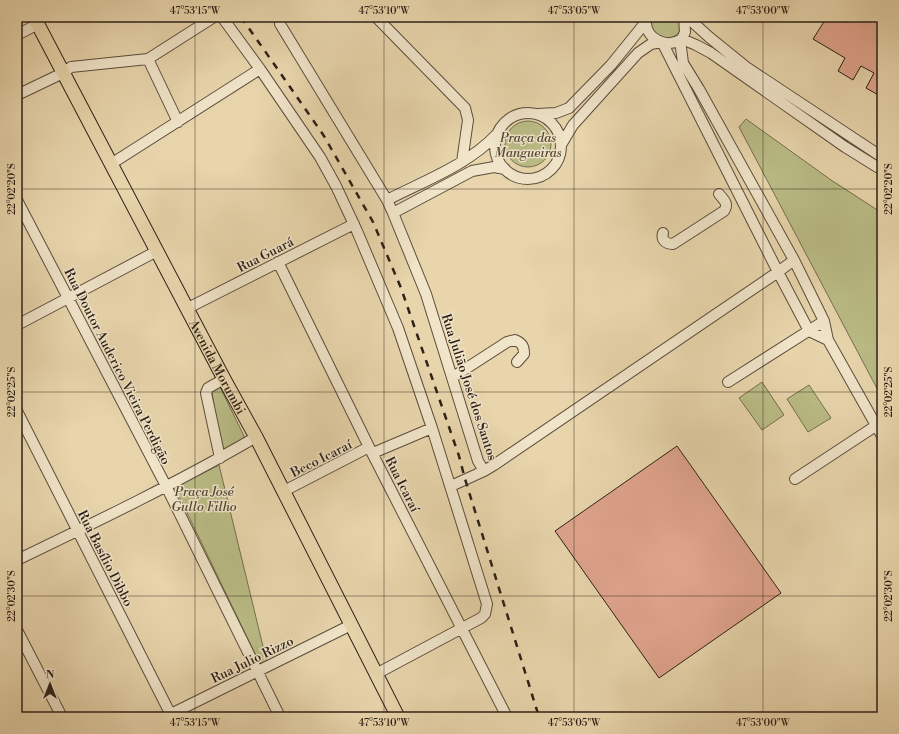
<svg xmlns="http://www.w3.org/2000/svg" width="899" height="734" font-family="'Libre Bodoni',serif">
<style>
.green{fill:#babc86;stroke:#746e4e}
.building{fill:#e0a48d;stroke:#2d2017}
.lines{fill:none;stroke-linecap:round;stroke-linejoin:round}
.minor-casing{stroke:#5c4d3c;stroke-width:12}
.major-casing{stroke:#2d2017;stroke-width:15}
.minor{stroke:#f0e4c9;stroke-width:10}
.major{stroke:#e8d5ac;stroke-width:13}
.rail{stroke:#2d2017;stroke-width:2.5;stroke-dasharray:7 7;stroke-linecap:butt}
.ticks{fill:none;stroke:#2d2017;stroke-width:1;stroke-opacity:0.45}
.labels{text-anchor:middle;stroke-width:3;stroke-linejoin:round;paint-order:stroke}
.park-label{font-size:13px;font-style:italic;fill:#504733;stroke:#f0e4c9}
.street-label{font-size:13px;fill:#2d2017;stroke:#f0e4c9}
.neatline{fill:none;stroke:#2d2017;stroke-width:1.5}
.ticks-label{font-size:10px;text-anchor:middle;fill:#2d2017}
</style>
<rect width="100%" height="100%" fill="#e8d5ac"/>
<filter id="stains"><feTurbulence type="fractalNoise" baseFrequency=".005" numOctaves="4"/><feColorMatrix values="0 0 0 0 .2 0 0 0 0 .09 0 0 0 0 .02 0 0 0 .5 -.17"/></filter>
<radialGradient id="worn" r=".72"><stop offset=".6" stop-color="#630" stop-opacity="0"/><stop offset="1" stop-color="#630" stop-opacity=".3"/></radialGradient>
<!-- green -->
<path class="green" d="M652,17H680C680,20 681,24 681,27C677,46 645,39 652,17Z
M746,119L831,180L882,213V398L739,127Z
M505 144a23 23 0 1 1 46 0a23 23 0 1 1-46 0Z
M762,382L784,415L762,430L739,398Z
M809,385L831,418L808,432L787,399Z
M220,387L244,436L242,442L221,452L212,392L215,388Z
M219,465L267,663L259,662L177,492L179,485Z"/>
<!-- building -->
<path class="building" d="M827,17H882V97L866,88L874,73L861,66L853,80L838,71L845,58L813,39Z
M677,446L781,593L659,678L555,531Z"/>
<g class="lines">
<!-- minor casing -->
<g class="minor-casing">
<path id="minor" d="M222,17L260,69L320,157L336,186L357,231L398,328L432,428L487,604L485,614L481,618L376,674
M376,17L465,108L468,120L462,162
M687,17L709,37L746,67L882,157
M646,19C644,39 667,49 682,39L685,32L684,17
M280,24L387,200L393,213L426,294L478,461L484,471L494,465L778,272L794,260
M17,35L38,24
M682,39L696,45L711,53L845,147L882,170
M680,40L683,63L699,89L794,260L824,321L828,340L882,436
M662,42L778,272L809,331L828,340
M148,59L178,122
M17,95L63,73L71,67L148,59L214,17
M495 146a33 33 0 1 1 66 0a33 33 0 1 1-66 0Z
M538,114L556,113L569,108L611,65L645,23
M561,145L573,125L638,53L651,44L661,42
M111,164L260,69
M17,200L166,486L280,717
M387,200C424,181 468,165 497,134
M393,213L472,171L494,167L505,169
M663,233C661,240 666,244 673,244L724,211C729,204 724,200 719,194
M278,262L369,447L507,717
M188,308L354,224
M17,325L157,251
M453,377L507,342L515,340C522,343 524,346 524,354L517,362
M728,382L824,321
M17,411L172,717
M373,453L432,428
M220,458L206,393L208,388L224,379
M795,479L877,425
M451,486L484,471
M284,491L369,447
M17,560C98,521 179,482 256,437
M17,630L62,717
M165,717L351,625"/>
</g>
<!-- major casing -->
<g class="major-casing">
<g id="major">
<path id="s1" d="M34,17L224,379L256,437L398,717"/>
</g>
</g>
<!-- minor -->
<use href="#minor" class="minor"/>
<!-- major -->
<use href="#major" class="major"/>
<!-- rail -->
<path class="rail" d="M241,17L274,64L324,136L373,222L401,288L459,456L465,479L539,717"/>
</g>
<!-- ticks -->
<path class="ticks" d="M195,17V717M384,17V717M574,17V717M763,17V717M17,189H882M17,392H882M17,596H882"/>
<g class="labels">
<!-- park labels -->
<g class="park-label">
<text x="528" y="142">Praça das<tspan x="528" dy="15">Mangueiras</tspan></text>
<text x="204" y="496">Praça José<tspan x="204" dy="15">Gullo Filho</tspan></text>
</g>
<!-- street labels -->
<g class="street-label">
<text transform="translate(265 254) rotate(-27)" y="5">Rua Guará</text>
<text transform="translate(118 366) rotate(63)" y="5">Rua Doutor Auderico Vieira Perdigão</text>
<text dy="5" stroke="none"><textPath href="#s1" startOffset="395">Avenida Morumbi</textPath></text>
<text transform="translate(470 387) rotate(72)" y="5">Rua Julião José dos Santos</text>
<text transform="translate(321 458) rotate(-27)" y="5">Beco Icaraí</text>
<text transform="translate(403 484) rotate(63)" y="5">Rua Icaraí</text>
<text transform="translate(106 558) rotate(63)" y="5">Rua Basílio Dibbo</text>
<text transform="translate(252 659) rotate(-26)" y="5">Rua Julio Rizzo</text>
</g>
</g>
<!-- margin -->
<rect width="899" height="734" fill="none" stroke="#e8d5ac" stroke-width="44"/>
<!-- north arrow -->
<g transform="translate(50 684)" stroke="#f0e4c9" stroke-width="3" paint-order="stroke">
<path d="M0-3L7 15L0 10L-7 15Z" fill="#2d2017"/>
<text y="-6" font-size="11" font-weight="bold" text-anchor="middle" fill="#2d2017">N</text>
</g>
<rect x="22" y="22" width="855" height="690" class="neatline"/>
<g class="ticks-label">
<text x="195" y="14">47°53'15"W</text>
<text x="384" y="14">47°53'10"W</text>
<text x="574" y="14">47°53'05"W</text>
<text x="763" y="14">47°53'00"W</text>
<text transform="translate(11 189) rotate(-90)" y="4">22°02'20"S</text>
<text transform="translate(888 189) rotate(-90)" y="4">22°02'20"S</text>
<text transform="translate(11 392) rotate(-90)" y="4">22°02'25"S</text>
<text transform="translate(888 392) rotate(-90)" y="4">22°02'25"S</text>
<text transform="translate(11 596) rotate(-90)" y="4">22°02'30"S</text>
<text transform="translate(888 596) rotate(-90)" y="4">22°02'30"S</text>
<text x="195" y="726">47°53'15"W</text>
<text x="384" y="726">47°53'10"W</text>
<text x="574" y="726">47°53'05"W</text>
<text x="763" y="726">47°53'00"W</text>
</g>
<rect width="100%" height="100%" filter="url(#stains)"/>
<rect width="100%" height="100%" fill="url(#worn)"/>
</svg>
